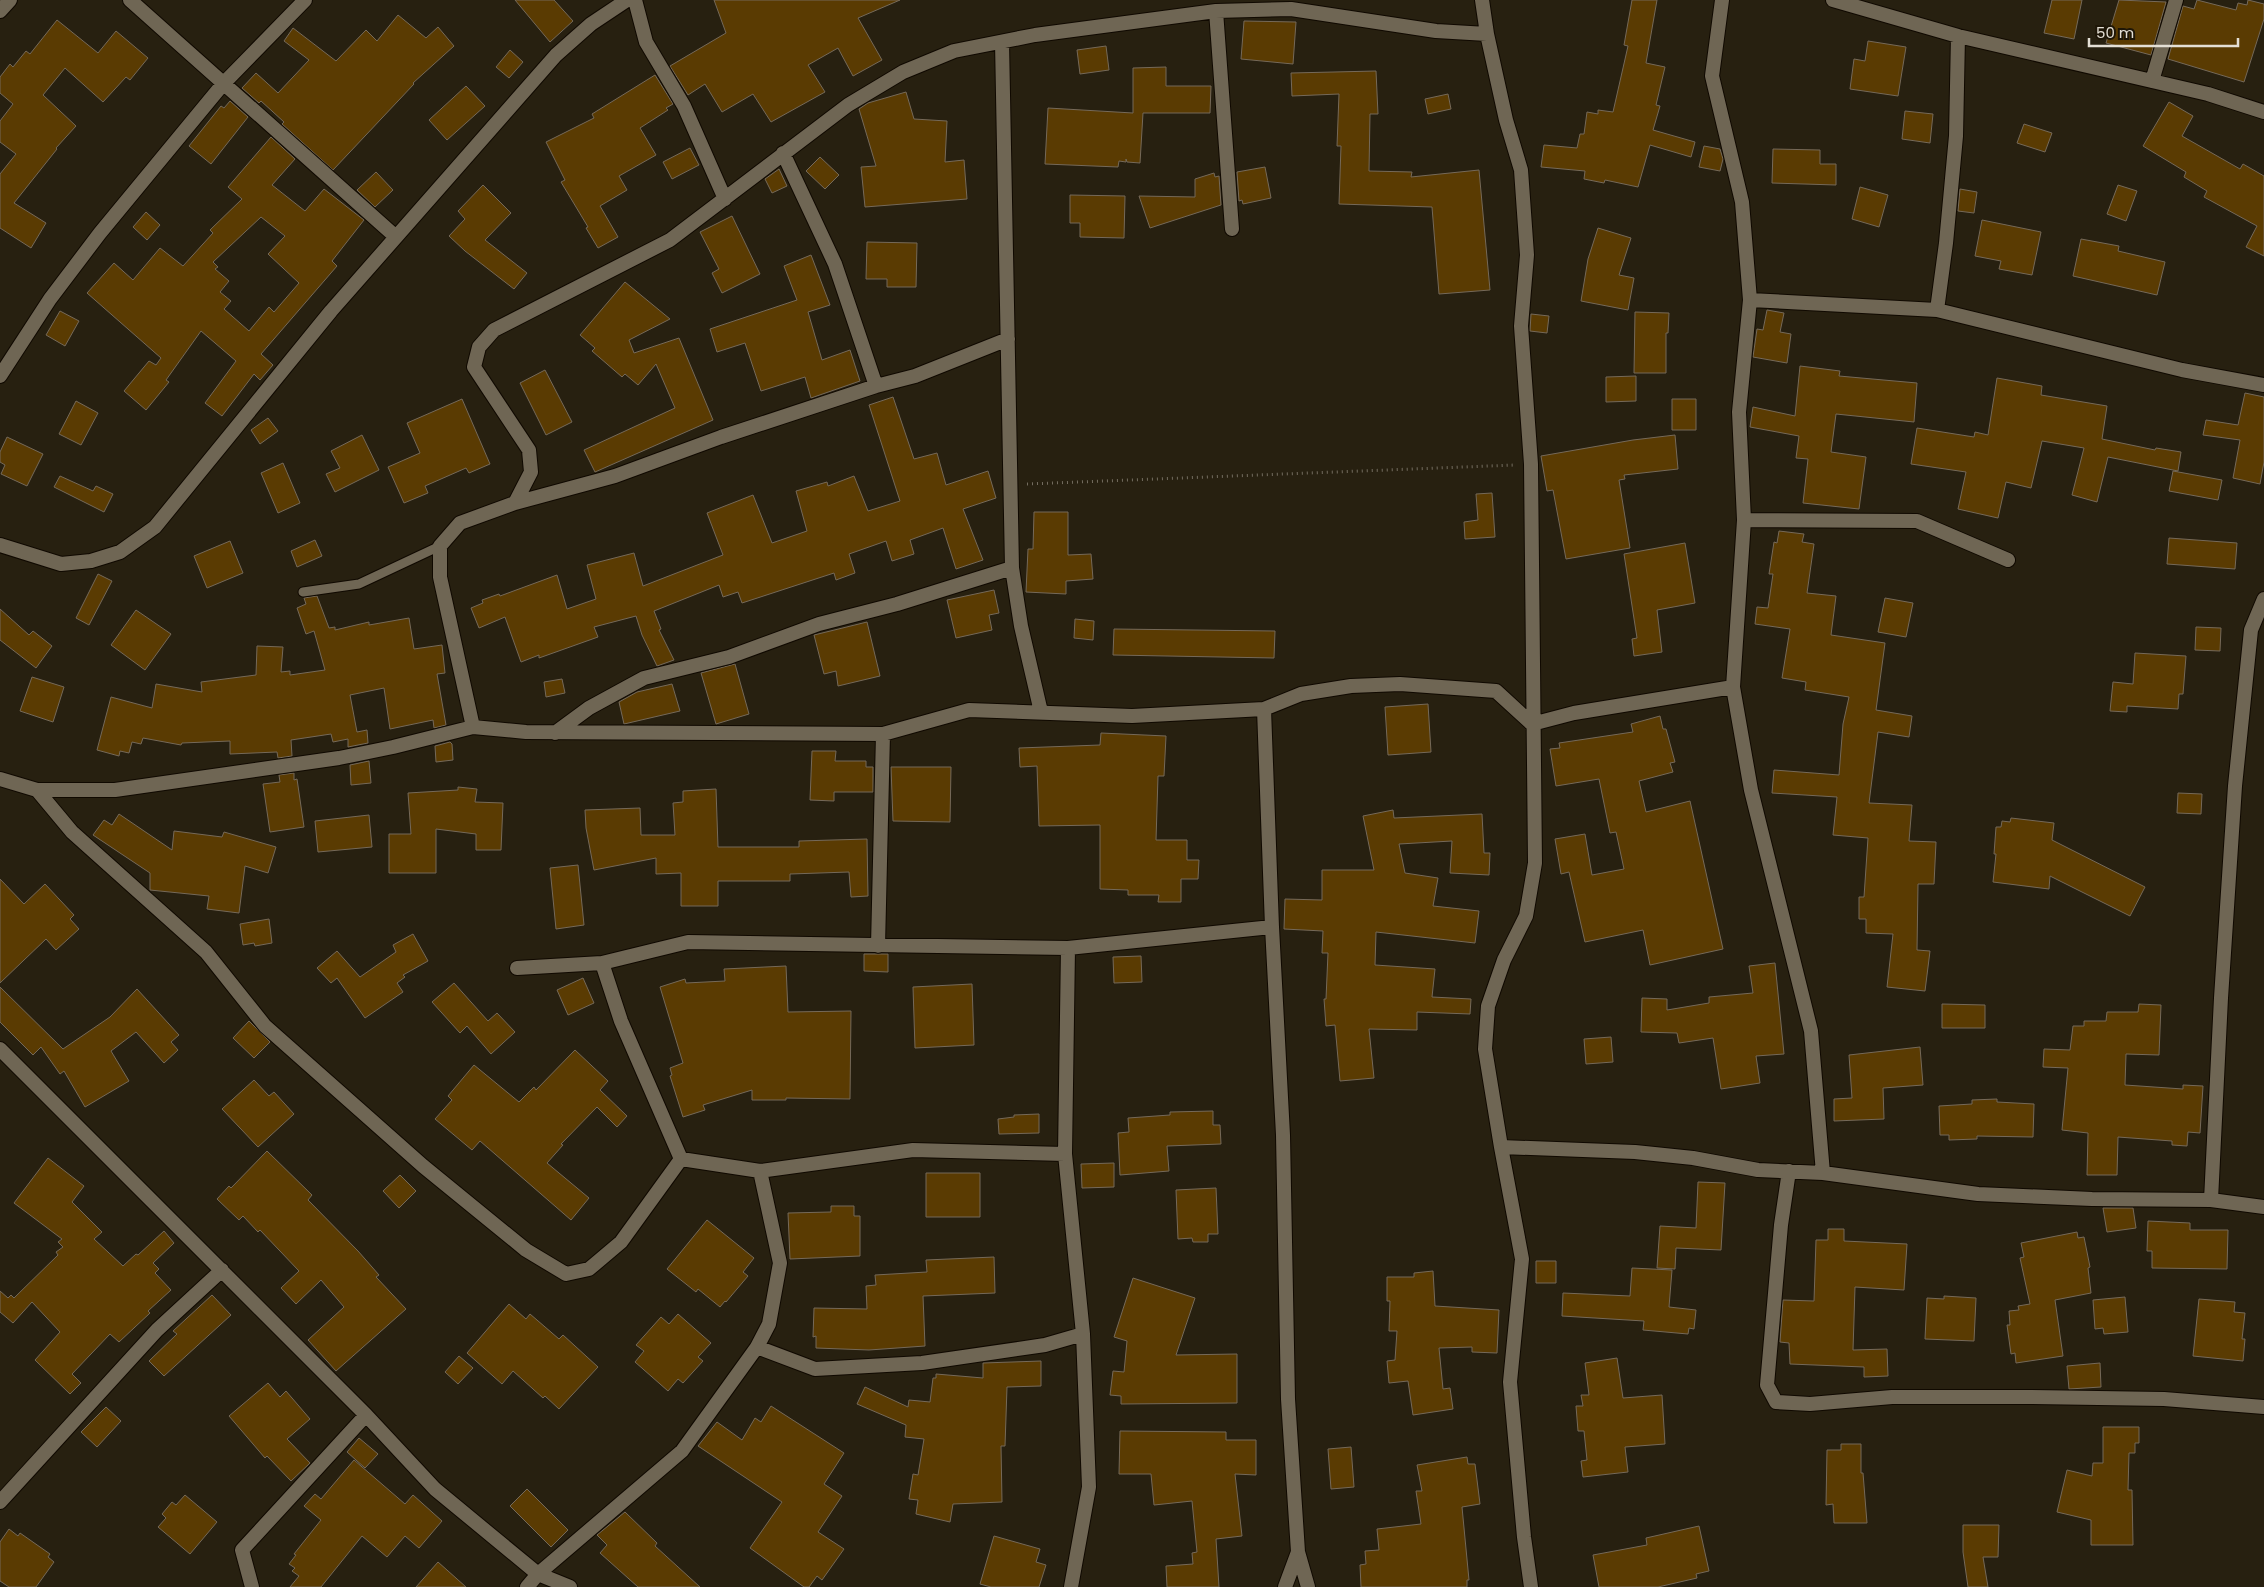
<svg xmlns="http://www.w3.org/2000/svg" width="2264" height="1587" font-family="Poppins,sans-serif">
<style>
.building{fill:#5a3b02;stroke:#756959;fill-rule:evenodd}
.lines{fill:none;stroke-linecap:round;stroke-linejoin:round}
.service-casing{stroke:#100900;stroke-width:11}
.minor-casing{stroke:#100900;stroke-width:16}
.path{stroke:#746d60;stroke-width:3;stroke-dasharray:1 4;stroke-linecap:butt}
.service{stroke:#6f6654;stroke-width:9}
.minor{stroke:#6f6654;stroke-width:14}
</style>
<rect width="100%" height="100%" fill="#272010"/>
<!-- building -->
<path class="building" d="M515,0H554L573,21L550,42Z
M714,0H900L858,18L882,60L853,76L838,48L808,65L825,92L771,122L753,94L722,112L705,84L688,95L670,66L726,33Z
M1632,0H1657L1646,63L1665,67L1656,105L1660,106L1653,130L1695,142L1691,157L1650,145L1638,187L1605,180L1604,183L1584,179L1585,171L1541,167L1544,145L1577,148L1580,134H1584L1587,112L1598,114V110L1613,112L1628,46L1624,45Z
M2052,0H2082L2074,39L2044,33Z
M2119,0L2166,2L2151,55L2106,43Z
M2197,0L2236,10L2238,3L2247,5L2248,0L2264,4V19L2244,82L2168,59L2183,6L2194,9Z
M398,15L426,38L438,27L454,46L413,83L414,84L333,170L282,124L284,122L261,101L259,103L242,88L256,73L278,93L309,60L284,41L293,28L336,61L366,30L377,41Z
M57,20L98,53L116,31L148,58L130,80L126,77L103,102L65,68L43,95L76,126L56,148L57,149L14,203L46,223L31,248L0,228V174L16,154L0,142V121L13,104L0,93V77L10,64L13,67L26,51L30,54Z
M1244,21L1296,22L1293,64L1241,59Z
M1868,41L1906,47L1898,96L1850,89L1854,59L1865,61Z
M1106,46L1109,70L1080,74L1077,50Z
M510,50L523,62L509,78L496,67Z
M1166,67V86H1211L1210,113H1143L1140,163L1127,162L1126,159V162L1119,161L1118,167L1045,164L1048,108L1133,113V68Z
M1376,71L1378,114H1370L1369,171L1412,172L1411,177L1479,170L1490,290L1439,294L1432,207L1339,204L1341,146H1337L1339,94L1292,96L1291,73Z
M655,75L673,104L666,108L668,110L640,128L656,155L619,176L627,190L600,206L618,237L598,248L586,228L588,227L561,182L565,180L546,142L594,118L592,114Z
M466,86L485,106L447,140L429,120Z
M906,92L914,119L947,121L945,162L964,160L967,199L865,207L861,167L876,166L859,109L868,103Z
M1448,94L1451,109L1428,114L1425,99Z
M230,101L248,117L211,164L189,146L221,106L224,108Z
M2169,102L2193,116L2182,136L2240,169L2243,164L2264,176V256L2246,247L2257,226L2204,197L2207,191L2184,177L2186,172L2143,146Z
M1905,111L1933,114L1930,143L1902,139Z
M2024,124L2052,133L2045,152L2017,143Z
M271,137L295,159L272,185L305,211L324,189L364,220L332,261L337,266L261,354L273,365L260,380L254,374L222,416L205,403L236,361L201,331L166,380L169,382L146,410L124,391L149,361L156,365L161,358L87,293L114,263L133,280L160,248L183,266L213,233L210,230L242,199L228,187ZM261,217L285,236L268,254L299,283L274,312L269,307L249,331L224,309L231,301L220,292L229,281L215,269L218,267L213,262Z
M1704,146L1720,149L1723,159L1720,171L1699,167Z
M690,148L699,165L672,179L663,162Z
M1773,149L1820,150V164H1836V185L1772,183Z
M820,157L839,175L825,189L806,171Z
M1265,167L1271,198L1243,204L1242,200L1239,201L1237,172Z
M779,169L787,186L772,193L765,179Z
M376,172L393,190L375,207L357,190Z
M1214,173L1215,177L1219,176L1221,205L1150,228L1139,196L1195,197V179Z
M483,185L511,213L485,240L527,273L514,289L465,251L449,236L465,219L458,211Z
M2118,185L2137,191L2126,221L2107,214Z
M1860,187L1888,195L1879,227L1852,219Z
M1960,189L1977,192L1974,213L1958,211Z
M1070,195L1125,196L1124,238L1080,237V223H1070Z
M146,212L160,225L147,240L133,227Z
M732,216L760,274L722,293L712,273L719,269L700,232Z
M1982,220L2041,232L2032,275L1999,269L2001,261L1975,256Z
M1598,228L1631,238L1619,275L1634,278L1628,310L1581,301L1588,259Z
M2081,239L2119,246L2118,251L2165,262L2157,295L2073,276Z
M867,242L917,243L916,287H887V279H866Z
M811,255L830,305L808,312L822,360L850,350L860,381L811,398L805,377L761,391L745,343L717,352L710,329L797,300L784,266Z
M625,282L670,319L629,340L634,353L679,338L713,420L595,472L584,450L675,408L656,364L638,385L625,374L622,377L592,351L595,348L580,335Z
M1767,310L1784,313L1780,332L1791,334L1787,363L1753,357L1757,329L1763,330Z
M60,311L79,321L65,346L46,335Z
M1635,312L1669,313L1668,333H1666V373H1634Z
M1531,314L1549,316L1547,333L1530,331Z
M1800,366L1840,371L1839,376L1917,383L1914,422L1836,414L1831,452L1866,457L1859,509L1803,503L1808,459L1796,458L1799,436L1750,427L1753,407L1795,416Z
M545,370L572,422L546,435L520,383Z
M1636,376V401L1606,402V377Z
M1997,378L2042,386L2041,395L2107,406L2102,439L2155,450L2156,448L2181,452L2178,471L2108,457L2097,502L2072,495L2084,448L2042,441L2031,488L2006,482L1998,518L1958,509L1966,472L1911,464L1917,428L1974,437L1975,432L1988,435Z
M2245,393L2264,397V462L2260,484L2233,478L2240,440L2203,435L2206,420L2238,425Z
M893,397L914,459L937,453L946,485L988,471L996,498L963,509L983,560L956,569L943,528L910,540L914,554L892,561L886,541L849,554L855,573L836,580L834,573L742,603L738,592L723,597L719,585L654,611L661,629L659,630L674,660L657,666L642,635L636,616L594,627L598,637L539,658V655L521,662L505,617L479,628L471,608L483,603L482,600L499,594L500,596L557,575L567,609L596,599L587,565L634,553L643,586L723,555L707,513L753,495L772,543L807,531L796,491L827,482L828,486L854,476L868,511L900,501L869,405Z
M462,399L490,464L469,473L466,468L425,486L428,493L404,503L388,467L420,453L407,423Z
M1672,399H1696V430H1672Z
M76,401L98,413L81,445L59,434Z
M268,418L278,431L260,444L251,430Z
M362,435L379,470L335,492L326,474L340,468L331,451Z
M1675,435L1678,469L1624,475L1625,479L1619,480L1630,548L1566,559L1553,490L1547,491L1541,456L1633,440Z
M7,437L43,454L27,486L1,474L5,465L0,462V452Z
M283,463L300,503L278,513L261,473Z
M2173,471L2222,480L2218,500L2169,491Z
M60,476L93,491L96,486L113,494L104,512L54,487Z
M1492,493L1495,537L1465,539L1464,522L1478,520L1476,494Z
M1034,512H1068V555L1091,554L1093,579L1066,581V594L1026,592L1028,549H1033Z
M1779,531L1804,534L1802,542L1814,544L1807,593L1836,596L1831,635L1885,643L1876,710L1912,716L1909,737L1878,732L1869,803L1912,805L1909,841L1936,842L1934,884H1918L1917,950L1930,951L1925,991L1887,987L1893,934L1866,933V919H1859V897H1864L1868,838L1833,835L1837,797L1772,793L1774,770L1839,775L1843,724L1849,697L1805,690L1806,682L1782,678L1790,629L1755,624L1757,607L1768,608L1773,574H1769L1774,542L1777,543Z
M2169,538L2237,543L2235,569L2167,564Z
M315,540L322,556L297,567L291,551Z
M230,541L243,573L207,588L194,556Z
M1685,543L1695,603L1657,610L1662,652L1634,656L1632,639L1637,638L1624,554Z
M98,574L112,581L89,625L76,618Z
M994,590L999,613L989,615L992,630L956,638L947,600Z
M317,596L329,628L335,627V630L369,622V625L409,618L414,649L442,645L445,673L437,674L446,725L434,728L433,720L390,729L384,688L350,695L357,732L367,730L368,743L348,747V739L333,742L331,734L291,740L292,756L278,758L277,752L230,754V741L182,743L181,745L143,738L141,744L132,742L129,753L120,751L119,756L97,750L111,697L152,708L156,684L202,692L201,682L256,675L257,646L283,647L281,672L290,671V675L325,670L314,631L306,634L297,608L306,604L304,598Z
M1885,598L1913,603L1906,637L1878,632Z
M0,609L29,635L33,631L52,646L36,668L0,640Z
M136,610L171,634L145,670L111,645Z
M1075,619L1094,621L1093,640L1074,638Z
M867,622L880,676L838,686L836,671L824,674L814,635Z
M2196,627L2221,628L2220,651L2195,650Z
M1114,629L1275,631L1274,658L1113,655Z
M2135,653L2186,656L2183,694H2179L2178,709L2127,706V712L2110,711L2113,682L2133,684Z
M735,664L749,714L716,724L701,673Z
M32,677L64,687L53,722L20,711Z
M562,679L565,693L546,697L544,682Z
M672,684L680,711L624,724L619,702L637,692Z
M1428,704L1431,752L1388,755L1385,707Z
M1660,716L1663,729H1666L1675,762L1670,763L1673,772L1639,781L1646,812L1690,801L1723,949L1650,965L1643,930L1585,942L1569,872L1561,874L1555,839L1585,834L1592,875L1624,869L1616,832L1610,833L1599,779L1556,786L1550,749L1560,748L1559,743L1633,732L1631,724Z
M1101,733L1166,736L1164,776H1158L1156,840H1187V860H1199L1198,879H1181V902H1158L1159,895H1128V890L1100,889V825L1039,826L1037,766L1020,767L1019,748L1100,745Z
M450,742L452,744L453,760L436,762L435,746Z
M812,751H836L835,761H866V767H873V792H834V801L810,800Z
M369,761L371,783L351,785L350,765Z
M891,767H951L950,822L893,821Z
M294,773V780L297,779L304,827L270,832L263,784L280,782L279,775Z
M458,787L477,789L475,802L503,803L501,850H476V834L436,829V873H389V834H411L408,793L458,790Z
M716,789L718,847H799V841L867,839L868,896L851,897L849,872L790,874V881H718V906H681V873L656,874V858L594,870L586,828L585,810L640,808L641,835H675L673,803L683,802V791Z
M2178,793L2202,794L2201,814L2177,813Z
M1393,810L1394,818L1482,814L1484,853H1490L1489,875L1450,873L1452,841L1399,844L1405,873L1438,878L1433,906L1479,911L1475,943L1376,932L1375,965L1435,969L1432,997L1471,999L1470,1014L1417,1012V1030L1369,1029L1374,1078L1340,1081L1335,1025L1326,1026L1324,999H1326L1328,953H1322L1323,931L1284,929L1285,899L1322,900V870H1374L1363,816Z
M119,814L172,850L174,831L222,837L224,832L276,847L268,873L245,866L239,913L207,909L209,896L150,890V873L93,835L104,820L112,825Z
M369,815L372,847L318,852L315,821Z
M2011,818L2054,823L2052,840L2145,887L2130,916L2050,876L2049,889L1993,882L1996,854H1994L1996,827H2001L2002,821L2010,822Z
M578,865L584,925L556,929L550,868Z
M0,879L24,904L45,884L74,915L70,919L79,929L56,950L46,939L0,983Z
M269,919L272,943L255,946L254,943L243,945L240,924Z
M413,934L428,961L403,975L405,977L397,983L403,992L365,1018L337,978L331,983L317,968L337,951L360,977L396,952L393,945Z
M864,954H888V972L864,971Z
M1141,956L1142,982L1114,983L1113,957Z
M1775,963L1784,1054L1756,1056L1760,1083L1721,1089L1713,1038L1679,1043L1677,1033L1641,1032L1642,998L1667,999V1010L1709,1003V997L1753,993L1749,966Z
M786,966L788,1012L851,1011L850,1099L786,1098V1100H752V1090L703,1105L705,1110L683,1117L670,1076L672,1075L670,1068L683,1063L660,987L685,979L686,983L725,981L724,969Z
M583,978L594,1003L568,1015L557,990Z
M454,983L488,1021L497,1013L515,1032L491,1054L467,1026L460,1033L432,1002Z
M972,984L974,1045L915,1048L913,987Z
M0,987L63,1049L110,1017L137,989L179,1035L171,1042L178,1050L164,1063L136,1032L111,1051L129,1081L85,1107L64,1071L60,1074L41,1047L33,1055L0,1022Z
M1942,1004L1985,1005V1028H1942Z
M2139,1004L2161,1005L2159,1055L2126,1054L2125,1085L2183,1089V1085L2203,1086L2200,1133L2188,1132L2187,1146L2172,1145V1141L2118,1137L2117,1175H2087L2088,1133L2062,1130L2068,1068L2043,1067L2044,1049L2070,1050L2073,1026H2084V1021H2106L2107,1012H2138Z
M249,1021L270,1042L254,1058L233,1038Z
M1611,1037L1613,1062L1586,1064L1584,1039Z
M1920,1047L1923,1085L1883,1088L1884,1119L1834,1121V1099L1852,1098L1849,1055Z
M575,1050L608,1081L600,1090L627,1116L617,1127L597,1107L561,1144L563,1145L547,1163L589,1198L571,1220L480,1141L472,1150L435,1119L452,1100L448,1096L474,1065L519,1102L534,1087L536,1090Z
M254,1080L269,1096L274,1092L294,1114L258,1147L222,1109Z
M1997,1099V1102L2034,1104L2033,1137L1977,1136V1139L1949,1140V1135H1940L1939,1106L1972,1104V1100Z
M1213,1111V1125H1220L1221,1144L1167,1146L1169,1171L1120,1175L1118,1133L1129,1132L1128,1118L1170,1115V1112Z
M1039,1114V1133L999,1134L998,1119L1014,1117V1115Z
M267,1151L312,1195L308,1200L358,1251L379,1275L376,1277L406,1309L336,1371L308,1340L344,1307L321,1280L296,1304L281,1288L299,1271L260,1230L258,1232L243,1216L239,1220L217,1199L229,1186L231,1188Z
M48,1158L84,1186L72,1202L102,1232L94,1239L123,1266L136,1254L138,1255L164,1231L174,1243L153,1263L159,1269L155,1273L171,1290L148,1311L150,1313L119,1342L110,1334L72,1374L81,1383L70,1394L35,1360L60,1332L32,1302L13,1323L0,1312V1291L8,1298L11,1295L14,1298L58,1255L56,1252L63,1247L58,1242L62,1239L14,1203Z
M1114,1163V1187L1082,1188L1081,1164Z
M926,1173H980V1217H926Z
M400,1175L416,1191L399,1208L383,1191Z
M1698,1182L1725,1183L1721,1250L1676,1248L1675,1269L1657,1268L1660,1226L1696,1228Z
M1216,1188L1218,1234H1208V1242H1193L1192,1238L1178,1239L1176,1190Z
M831,1206H854V1216H860V1256L790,1259L788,1213L831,1212Z
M2103,1208H2133L2136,1228L2107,1232Z
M707,1220L754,1258L743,1272L748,1276L726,1302L725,1301L720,1307L698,1289L696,1292L667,1269Z
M2148,1221L2190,1223V1230H2228L2227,1269L2152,1268V1251H2147Z
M1828,1229H1844V1241L1907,1244L1904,1290L1855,1287L1853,1350L1887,1349L1888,1376L1864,1377V1367L1790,1364L1789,1343L1780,1342L1783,1300L1814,1301L1816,1240H1828Z
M2077,1232L2078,1238L2084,1237L2090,1267L2088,1268L2091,1293L2055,1300L2063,1356L2016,1363L2015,1353L2011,1354L2007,1325H2010L2009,1311L2019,1310L2018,1306L2030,1304L2020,1258L2024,1257L2021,1243Z
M994,1257L995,1293L923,1296L925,1346L869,1350L816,1348V1336L813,1337L814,1308L867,1309L866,1286L876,1285L875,1275L927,1272L926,1260Z
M1536,1261H1556V1283H1536Z
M1632,1268L1672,1270L1669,1307L1696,1310L1694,1329L1689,1328L1688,1334L1643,1330L1644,1321L1562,1316L1563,1293L1630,1296Z
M1433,1271L1435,1306L1499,1310L1497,1353L1472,1352V1347L1439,1348L1443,1389L1450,1388L1453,1409L1413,1415L1408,1381L1389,1383L1387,1361L1395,1360L1397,1331H1389L1390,1301H1387V1277H1414V1273Z
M1133,1278L1195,1298L1176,1355L1237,1354V1403L1121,1404V1396L1110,1395L1113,1371L1124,1372L1127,1341L1114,1337Z
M212,1295L231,1315L164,1376L149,1361L177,1334L173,1331Z
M1944,1296L1976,1298L1974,1341L1925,1339L1927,1298L1944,1299Z
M2125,1297L2128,1332L2104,1334L2103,1328L2095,1329L2093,1300Z
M2199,1299L2235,1302L2234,1312L2245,1313L2242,1339H2245L2243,1361L2193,1356Z
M509,1304L526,1319L530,1314L559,1339L563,1335L598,1367L559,1409L545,1396L543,1398L513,1371L502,1384L467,1353Z
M678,1314L711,1343L698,1357L703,1361L683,1383L678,1379L668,1391L635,1362L644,1351L636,1345L661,1317L669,1324Z
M459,1356L473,1368L458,1384L445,1372Z
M1617,1358L1623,1398L1662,1395L1665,1444L1625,1447L1628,1472L1583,1477L1581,1461L1587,1460L1584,1431H1578L1576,1406H1583L1581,1395H1589L1585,1363Z
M1041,1361V1386L1007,1387L1005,1446H1001L1002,1502L953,1504L950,1522L916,1514L918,1500L909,1499L913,1474L918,1475L924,1439L905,1437L906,1425L857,1404L865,1387L908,1407L909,1400L930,1402L933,1378H936V1374L983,1378V1363Z
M2100,1363L2101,1387L2069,1389L2067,1366Z
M268,1383L280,1397L286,1391L310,1419L287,1439L310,1463L291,1481L267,1456L265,1458L229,1416Z
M771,1406L844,1453L824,1484L842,1496L818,1532L844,1549L822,1580L817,1576L809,1587H804L750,1548L782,1502L698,1446L717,1422L742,1440L755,1418L761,1422Z
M106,1407L121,1421L97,1447L81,1432Z
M2103,1427H2139V1443H2135V1453H2129L2128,1490H2132L2133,1545H2091V1520L2057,1512L2067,1470L2092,1476L2093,1463H2103Z
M1120,1431L1226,1432V1440H1256V1475L1235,1474L1242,1536L1216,1539L1219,1587H1167L1166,1566L1193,1564L1192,1553L1197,1552L1192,1501L1154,1505L1151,1474H1119Z
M359,1438L378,1454L365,1468L347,1452Z
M1841,1444H1861V1473H1863L1867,1523H1834L1833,1504L1826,1505L1827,1450H1841Z
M1351,1447L1354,1487L1331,1489L1328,1449Z
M1467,1457L1468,1464H1475L1480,1504L1462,1507L1469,1580H1467V1587H1361L1360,1565L1366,1564L1365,1551L1379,1550L1377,1529L1421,1524L1416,1491H1422L1417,1465Z
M354,1460L405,1504L413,1495L442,1521L419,1548L405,1536L387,1557L362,1536L321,1587H290L299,1576L292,1571L295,1568L289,1564L296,1555L294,1554L321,1520L304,1506L315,1494L321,1499Z
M527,1489L568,1530L551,1547L510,1506Z
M185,1495L217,1522L190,1554L158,1527L166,1518L162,1514L172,1502L176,1505Z
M625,1512L657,1543L655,1546L700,1587H638L600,1553L607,1545L597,1535Z
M1963,1525H1999L1998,1557H1983L1988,1587H1968L1963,1552Z
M1699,1526L1709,1571L1696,1574L1697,1578L1658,1587H1599L1593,1555L1647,1545L1646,1538Z
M9,1529L18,1536L20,1533L50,1554L48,1557L54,1562L36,1587H9L0,1581V1542Z
M994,1536L1040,1549L1036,1562L1046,1565L1039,1587H991L980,1584Z
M438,1562L466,1587H416Z"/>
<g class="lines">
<!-- service casing -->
<g class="service-casing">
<path id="service" d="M303,592L359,584L440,546"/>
</g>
<!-- minor casing -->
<g class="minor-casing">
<path id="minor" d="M130,0L396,237
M635,0L646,42L684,106L725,199
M1482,0L1487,34L1506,120L1521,170L1527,255L1521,326L1531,464L1535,863L1526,916L1504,960L1488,1006L1485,1049L1501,1147L1522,1259L1510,1382L1524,1537L1531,1587
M1722,0L1712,76L1742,202L1750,300L1739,412L1744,520L1733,687L1751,790L1811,1031L1823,1173
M1833,0L1958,36L2208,94L2264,112
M0,11L10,0
M1216,11L1232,229
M1002,42L1012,568L1021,626L1041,712
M2152,81L2176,0
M783,153L835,264L876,386
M1750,300L1937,310L2182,370L2264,385
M1937,310L1946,243L1956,136L1958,36
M0,376L50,299L100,233L223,84L305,0
M515,503L615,476L721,437L876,386L915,376L1008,339
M1744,520L1917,521L2008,560
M0,545L61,564L91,561L120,552L155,527L331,311L556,55L591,24L627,0
M1264,709L1272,927L1283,1135L1288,1399L1298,1552L1285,1587
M473,727L440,577V546L460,523L515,503L531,472L529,450L474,367L479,347L494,330L670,240L848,105L903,72L954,51L1035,35L1216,11L1291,9L1436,31L1487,34
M555,733L589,708L644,678L729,657L819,624L897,604L1012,568
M0,779L37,790H115L339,758L393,747L473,727L526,732L883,734L969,710L1132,716L1264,709L1301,694L1351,686L1400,684L1496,691L1532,724L1574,713L1733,687
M37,790L72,832L206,952L265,1026L423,1166L526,1250L566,1274L589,1269L621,1242L681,1159
M878,946L883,734
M1068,948L1065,1154L1083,1334L1089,1487L1071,1587
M602,963L621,1021L681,1159L760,1171L913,1150L1065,1154
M517,968L602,963L688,942L1068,948L1272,927
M0,1049L366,1415L435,1489L538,1574L570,1587
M1501,1147L1635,1152L1693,1158L1758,1170L1823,1173L1978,1194L2092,1199L2211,1200L2264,1207
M1789,1171L1781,1225L1767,1385L1776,1402L1810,1404L1892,1397H2031L2164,1399L2264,1407
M2211,1200L2221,998L2235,786L2251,630L2264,599
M757,1347L815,1369L922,1363L1045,1345L1083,1334
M0,1502L157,1330L222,1270
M1298,1552L1308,1587
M252,1587L242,1550L366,1415
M527,1587L538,1574L682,1451L757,1347L769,1324L780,1263L760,1171"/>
</g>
<!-- path -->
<path class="path" d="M1027,484L1515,465"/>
<!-- service -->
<use href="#service" class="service"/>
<!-- minor -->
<use href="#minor" class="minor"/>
</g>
<!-- scale -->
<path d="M2089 38v8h149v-8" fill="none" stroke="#e4dfd5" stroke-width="2.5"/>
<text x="2096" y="38" font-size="15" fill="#e4dfd5" stroke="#1e1607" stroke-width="4" paint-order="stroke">50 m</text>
</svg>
